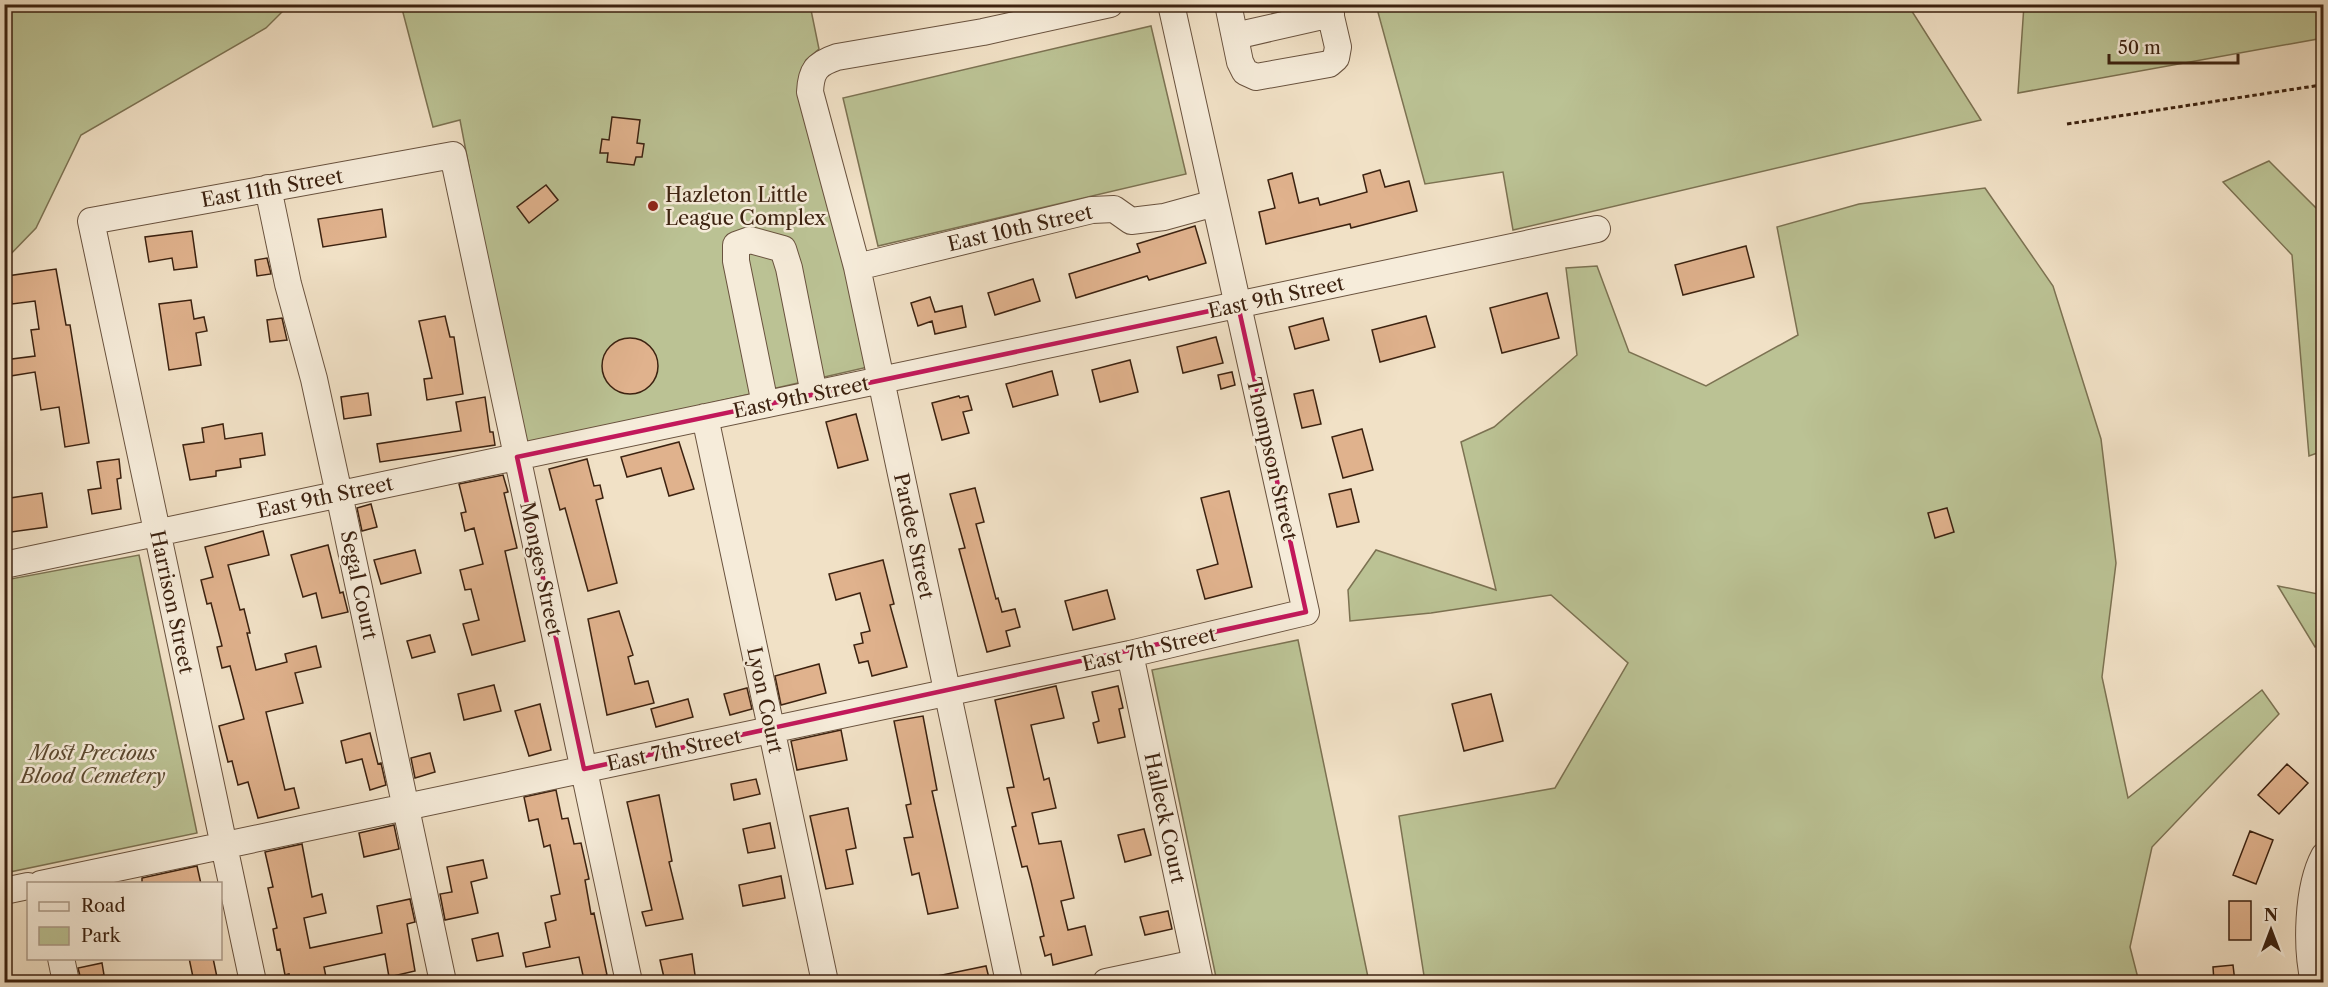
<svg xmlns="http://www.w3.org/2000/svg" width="2328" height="987" font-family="'Libre Caslon Text',serif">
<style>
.green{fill:#bbc294;stroke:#7c7252;stroke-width:1.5}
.building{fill:#e0b28d;stroke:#3c2210;stroke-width:1.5}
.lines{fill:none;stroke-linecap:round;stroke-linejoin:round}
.minor-casing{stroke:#69523e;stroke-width:28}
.path{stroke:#3c2210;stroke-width:3;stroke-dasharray:4.5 3;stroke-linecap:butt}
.minor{stroke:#f6ecda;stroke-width:26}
.marked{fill:none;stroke:#c2185b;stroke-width:4.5;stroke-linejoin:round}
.poi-dot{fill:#8f2418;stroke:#f6ecda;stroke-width:2}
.labels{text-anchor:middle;stroke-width:5;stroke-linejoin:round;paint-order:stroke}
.street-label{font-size:20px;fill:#3c2210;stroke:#f6ecda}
.poi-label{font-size:20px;fill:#3c2210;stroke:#f6ecda;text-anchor:start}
.park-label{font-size:20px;font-style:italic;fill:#5c4a31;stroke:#f6ecda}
</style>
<rect width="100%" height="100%" fill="#f1e1c6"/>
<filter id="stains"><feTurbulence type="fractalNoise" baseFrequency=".00333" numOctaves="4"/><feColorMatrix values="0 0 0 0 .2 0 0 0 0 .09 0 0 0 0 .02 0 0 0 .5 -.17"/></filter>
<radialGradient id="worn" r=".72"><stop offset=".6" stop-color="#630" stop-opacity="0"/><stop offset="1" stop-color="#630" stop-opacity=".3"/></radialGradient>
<!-- green -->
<path class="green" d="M5,4H289V5L266,28L81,135L36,228L5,260Z
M401,5H810L819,49L806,60L801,71L868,367L528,445L520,435L460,120L433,127Z
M1376,5H1908L1981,120L1513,230L1503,172L1425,184Z
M2024,5H2323V38L2018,93Z
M1151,26L1186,174L878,246L843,98Z
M2269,161L2319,211L2323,222V451L2309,456L2292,255L2223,182Z
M1985,188L2053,286L2101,439L2116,563L2102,677L2128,798L2262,690L2279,714L2152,847L2130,947L2139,982H1932L1925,978L1869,982L1724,981L1718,982H1425L1399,816L1555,788L1628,663L1551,595L1431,613L1350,621L1348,590L1376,550L1496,590L1461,442L1494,427L1577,355L1566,268L1597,266L1629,352L1706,386L1798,335L1777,227L1859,204Z
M139,555L197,833L5,873V580Z
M2278,586L2323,595V642L2315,647Z
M1298,640L1369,982H1217L1152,670Z"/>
<!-- building -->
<path class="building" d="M612,117L640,120L637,143L644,144L642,157H636L634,165L607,162L608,153H600L602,139L609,140Z
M1380,170L1385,187L1409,181L1417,211L1351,228L1350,224L1266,244L1259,212L1275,208L1268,180L1292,173L1299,203L1318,198L1320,205L1367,192L1363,175Z
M546,185L558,200L529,223L517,207Z
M382,209L386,237L323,247L318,219Z
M1195,226L1206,263L1149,280L1147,276L1076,298L1069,274L1140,252L1137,244Z
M192,231L197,267L174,270L172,258L149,262L145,237Z
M1746,246L1754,277L1683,295L1675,265Z
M267,258L271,274L257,276L255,260Z
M56,269L66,325H70L89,443L65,447L59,407L41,410L35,372L4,377V360L35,356L31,330L39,329L35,301L12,304L7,276Z
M1033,279L1040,301L995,315L988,293Z
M1547,293L1559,338L1502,353L1490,308Z
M930,297L935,312L962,306L966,327L935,334L932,321L918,326L911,303Z
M191,300L194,319L204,317L207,331L196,333L201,365L169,370L159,304Z
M445,316L450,337H454L463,394L427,400L424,379L432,378L419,321Z
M1426,316L1435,347L1380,362L1372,330Z
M282,318L287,340L270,342L267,320Z
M1323,318L1329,340L1295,349L1289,327Z
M1216,337L1223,363L1183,373L1177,347Z
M602 366a28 28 0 1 1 56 0a28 28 0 1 1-56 0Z
M1130,360L1138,392L1100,402L1092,370Z
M1052,371L1058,395L1013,407L1006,384Z
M1232,372L1235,385L1221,389L1218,375Z
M1313,390L1321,424L1302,428L1294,394Z
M368,393L371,415L344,419L341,397Z
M959,396L960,398L968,396L972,410L963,412L969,433L942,440L932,403Z
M485,397L490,432H493L495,445L380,462L377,444L461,431L456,402Z
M856,414L868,460L838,468L826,422Z
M223,424L225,439L262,433L265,455L240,459L241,467L216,471V476L190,480L183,445L204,442L202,428Z
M1362,429L1373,470L1343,478L1332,437Z
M679,442L694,489L669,496L661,468L627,477L621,457Z
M119,459L121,478L117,479L121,509L92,514L88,490L101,488L97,462Z
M587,459L594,486L600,485L603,498L596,500L617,583L588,591L565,508L560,510L549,469Z
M503,475L508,492L504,493L517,548L505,551L525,641L472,655L463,624L479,620L471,589L465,590L460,570L483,564L474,528L465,531L461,513L466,512L459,484Z
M975,488L984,522L976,524L996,599L998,598L1002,612L1015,609L1020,627L1006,631L1010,646L987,652L959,549L965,548L950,494Z
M1351,489L1359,522L1337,527L1329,494Z
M1229,491L1252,587L1205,599L1197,570L1218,564L1201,498Z
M42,493L47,527L4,533V499Z
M371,504L377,527L362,531L357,508Z
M1947,508L1954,532L1935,538L1928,513Z
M263,531L269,555L228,565L240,610L244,609L250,633H247L256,670L287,662L285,654L316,646L321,667L295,673L303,703L266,712L285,790L294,788L299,808L258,818L248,782L238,785L232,761L228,762L219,726L244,719L230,666L222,668L217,647L222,646L211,603L207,604L201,580L213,577L205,547Z
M328,545L340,593L343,592L348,612L322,618L316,593L303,597L291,555Z
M415,550L421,573L381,584L374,560Z
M883,560L894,604L890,605L907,667L872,676L868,661L859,663L854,645L863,643L861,633L870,631L860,593L836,600L829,574Z
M1107,590L1115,619L1073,630L1065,601Z
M619,611L633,655L628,657L635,684L648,681L654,703L607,715L588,619Z
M430,635L435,652L412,658L407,641Z
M819,664L826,693L781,705L775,676Z
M494,685L501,711L464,720L458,694Z
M1056,686L1064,718L1031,725L1044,780L1049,778L1056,808L1032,813L1039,844L1061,841L1074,898L1061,901L1068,930L1085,926L1092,955L1053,965L1051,954L1045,956L1040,937L1044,936L1031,881L1027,866L1022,867L1012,827L1016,826L1007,788L1014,787L995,700Z
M1118,686L1123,708L1119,709L1125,737L1098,743L1093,723L1099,721L1092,692Z
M747,688L752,709L730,715L724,694Z
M1491,694L1503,741L1464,751L1452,704Z
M688,699L693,717L656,727L651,709Z
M540,704L551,750L529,756L515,711Z
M923,716L937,790L932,791L958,908L928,914L919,873L912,875L904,838L913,837L906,805L911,804L894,721Z
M841,730L847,760L797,770L791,741Z
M370,733L378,764L381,763L386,785L370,790L362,759L346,763L341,741Z
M430,753L435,772L415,778L411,758Z
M2287,764L2308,783L2279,814L2258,795Z
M756,779L760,794L734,800L731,784Z
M556,790L562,819L568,818L574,844L581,843L589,879L585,880L591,914L594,913L607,975L584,980L579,957L526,967L523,953L550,947L545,923L556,920L551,896L560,894L550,845L544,847L538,819L529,821L524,797Z
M659,795L672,861L669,862L683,919L646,926L642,912L652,910L627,802Z
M848,808L856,848L846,850L853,884L826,889L810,816Z
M770,823L775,848L748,853L743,829Z
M394,825L399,849L364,857L359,833Z
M1144,829L1151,855L1125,862L1118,835Z
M2250,831L2273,840L2256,884L2233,875Z
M302,844L312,897L322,894L326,913L304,918L310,948L382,933L377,906L410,899L415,922L407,924L415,971L389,977L385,954L324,967L327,982H291L289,974L285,975L280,949L277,950L273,929L277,928L268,888L273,887L265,852Z
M483,860L487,878L471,882L478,913L445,920L440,894L452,892L447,867Z
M197,866L201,884H142V878Z
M781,876L785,898L743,906L739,885Z
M2229,901H2251V940H2229Z
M1168,911L1172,929L1145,935L1140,917Z
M498,933L503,956L477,961L472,939Z
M692,954L696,982H665L660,960Z
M189,958H213L218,982H194Z
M102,963L104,975L81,980L78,968Z
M2233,965L2235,982H2214L2213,967Z
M986,966L990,982H938L937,976Z"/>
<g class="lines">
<!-- minor casing -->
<g class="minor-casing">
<path id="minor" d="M1228,4L1240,62L1245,72L1256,77L1329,64L1336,58L1338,47L1328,4
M1235,36L1331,14
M268,188L288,284L314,379L339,494L443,982
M857,267L1092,210L1114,209L1131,221L1164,217L1215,203
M765,404L736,261V245L750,240L783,249L789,268L814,394
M705,417L825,982
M4,565L1597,229
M1130,654L1200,982
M41,884L1130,654L1306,612L1171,4
M4,891L28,886
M61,958L66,982
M253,982L91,221L453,155L629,982
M1009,982L857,267L810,92C811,71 816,64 837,57L983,32L1110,4
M1106,982L1196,963
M2314,982C2306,948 2307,888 2324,856"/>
</g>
<!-- path -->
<path class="path" d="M2067,124L2321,85L2324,86"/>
<!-- minor -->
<use href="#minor" class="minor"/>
</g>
<!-- marked area -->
<path class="marked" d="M1238,305L1306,612L584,769L517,457Z"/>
<!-- markers -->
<circle class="poi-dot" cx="653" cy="206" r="6"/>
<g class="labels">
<!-- street labels -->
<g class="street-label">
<text transform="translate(272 188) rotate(-10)" y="7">East 11th Street</text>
<text transform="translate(1020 228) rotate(-13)" y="7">East 10th Street</text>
<text transform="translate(1276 297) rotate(-12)" y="7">East 9th Street</text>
<text transform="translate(801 397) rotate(-12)" y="7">East 9th Street</text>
<text transform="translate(1272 459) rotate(77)" y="7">Thompson Street</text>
<text transform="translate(325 497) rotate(-12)" y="7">East 9th Street</text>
<text transform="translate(914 536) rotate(78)" y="7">Pardee Street</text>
<text transform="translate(541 569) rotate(78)" y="7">Monges Street</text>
<text transform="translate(359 585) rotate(78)" y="7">Segal Court</text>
<text transform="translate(172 602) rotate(78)" y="7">Harrison Street</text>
<text transform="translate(1149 649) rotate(-13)" y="7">East 7th Street</text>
<text transform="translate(765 700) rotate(78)" y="7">Lyon Court</text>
<text transform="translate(674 750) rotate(-12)" y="7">East 7th Street</text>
<text transform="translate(1165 818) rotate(78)" y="7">Halleck Court</text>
</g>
<!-- poi labels -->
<g class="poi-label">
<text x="665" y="202">Hazleton Little<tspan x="665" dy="23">League Complex</tspan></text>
</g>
<!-- park labels -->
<g class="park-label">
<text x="93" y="760">Most Precious<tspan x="93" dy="23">Blood Cemetery</tspan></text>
</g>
</g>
<!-- margin -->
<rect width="2328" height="987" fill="none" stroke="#f1e1c6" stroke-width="24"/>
<rect x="6" y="6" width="2316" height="975" fill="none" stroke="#3c2210" stroke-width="3"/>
<rect x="12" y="12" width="2304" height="963" fill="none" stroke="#3c2210" stroke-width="1.5"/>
<!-- legend -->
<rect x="27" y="882" width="195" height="78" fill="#f6ecda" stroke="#ac9b89" stroke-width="1.5"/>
<rect x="39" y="902" width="30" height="9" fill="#f6ecda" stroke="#ac9b89" stroke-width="1.5"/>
<text x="81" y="912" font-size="18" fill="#3c2210">Road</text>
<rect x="39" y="927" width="30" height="18" fill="#bbc294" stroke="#ac9b89" stroke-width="1.5"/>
<text x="81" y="942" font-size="18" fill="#3c2210">Park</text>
<!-- north arrow -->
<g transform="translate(2271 930)" stroke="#f6ecda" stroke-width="4.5" paint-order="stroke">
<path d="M0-4.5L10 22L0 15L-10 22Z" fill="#3c2210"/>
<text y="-9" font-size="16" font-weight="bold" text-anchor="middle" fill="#3c2210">N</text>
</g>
<!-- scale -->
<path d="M2109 54v9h129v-9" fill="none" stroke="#3c2210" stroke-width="3"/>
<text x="2118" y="54" font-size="18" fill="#3c2210" stroke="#f6ecda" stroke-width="4.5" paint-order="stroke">50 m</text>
<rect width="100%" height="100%" filter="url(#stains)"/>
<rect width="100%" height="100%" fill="url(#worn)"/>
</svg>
